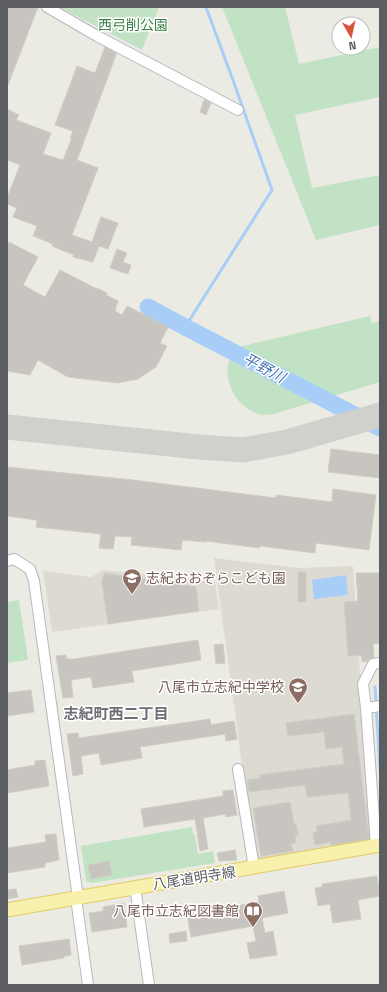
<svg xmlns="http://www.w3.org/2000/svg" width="387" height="992" font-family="'Space Grotesk','Noto Sans JP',sans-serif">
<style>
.education{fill:#dcdad1}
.green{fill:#c1e2c4}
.water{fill:#a8cef7}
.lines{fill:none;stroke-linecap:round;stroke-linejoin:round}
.stream{stroke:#a8cef7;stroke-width:3}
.river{stroke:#a8cef7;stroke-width:17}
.taxiway{stroke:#d0d0cc;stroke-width:25}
.building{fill:#c8c5c0;stroke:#d0cdc2}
.minor-casing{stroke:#b5b7bc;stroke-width:12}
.major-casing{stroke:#e4c964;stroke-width:15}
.minor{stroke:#fff;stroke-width:10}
.major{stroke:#f7f1ad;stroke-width:13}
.labels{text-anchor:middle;stroke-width:3;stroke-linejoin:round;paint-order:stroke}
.park-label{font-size:14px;fill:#3c7f44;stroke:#fff}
.education-label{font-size:14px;fill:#785e54;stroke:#fff;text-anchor:end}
.street-label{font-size:14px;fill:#5b5d62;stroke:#fff}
.water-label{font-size:15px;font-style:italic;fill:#4a74af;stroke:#fff}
.neighbourhood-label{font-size:15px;font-weight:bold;fill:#6c6f74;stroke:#fff}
</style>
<rect width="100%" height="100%" fill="#ecebe3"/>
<!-- education -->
<path class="education" d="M214,558L299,568L353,566L371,839L370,841L255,861Z
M103,570L215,582L219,609L52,632L43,571L91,577Z"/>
<!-- green -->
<path class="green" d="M61,7H159L142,50L61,8Z
M222,7H285L299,64L380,47V97L295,115L312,188L380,175V225L316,240Z
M370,316L372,323L380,321V382L274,414C271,414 267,415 264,415C242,413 224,387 228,365C230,357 231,351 238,347Z
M19,600L28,660L7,663V602Z
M192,827L193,834L195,835L198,854L213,851L215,863L92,883L86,881L81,846Z"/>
<!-- water -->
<path class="water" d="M346,575L348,595L314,599L312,580Z"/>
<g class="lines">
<!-- stream -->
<path class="stream" d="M185,327L272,190L234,83L206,7
M375,687L380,769"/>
<!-- river -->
<path class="river" d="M148,307L185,327L380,428"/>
<!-- taxiway -->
<path class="taxiway" d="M7,427L199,447L243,450L287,442L380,415"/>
</g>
<!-- building -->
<path class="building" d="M7,7H38L8,85H7Z
M105,47L116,53V55L77,160L98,168L72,235L92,242L101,217L118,223L108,249L99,246L93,262L73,257L74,255L52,246L53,244L33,236L37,226L13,217L17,208L7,204V198L20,165L7,160V109L19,115L16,120L51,133L43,154L63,160L72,138H70L73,131L55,125L77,66L95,73Z
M204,100L211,103L206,115L200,112Z
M9,242L38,257L23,285L45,297L60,270L97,289V288L107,293L106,295L118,301L115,311L122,315L127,306L168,327L160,343L167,346L156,367L138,379L118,383L68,377L38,360L30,375L7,371V246Z
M117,249L127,253L123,262L131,265L128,274L110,268Z
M331,449L380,455V478L328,472Z
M7,467L133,480L276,498V495L332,502L333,489L376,495L369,550L316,543L315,553L260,546L259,548L206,541V542L182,540L181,550L131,545L132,537L115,536L113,549L99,548L101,534L36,527L37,520L7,516Z
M298,572H306V602H298Z
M104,573L196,587L199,611L108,624L102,582Z
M356,573H380V643L373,644L374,657L370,659L367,661L362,662L361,655L348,656L347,642L344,602L358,601Z
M198,640L201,660L132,671L134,682L93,688L91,677L71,680L73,697L63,698L56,656L66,655L67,659H74Z
M223,644L225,663L216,664L214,645Z
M31,690L34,712L7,716V693Z
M354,714L369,839L331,845V842L315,845L313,833L317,832L316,826L351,820L348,793L307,797L305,785L249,792L247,780L260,778L259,775L344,764L342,747L326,749L324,732L288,736L286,723Z
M210,719L211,725L234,721L237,739L226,741L225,734L140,747L142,758L101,765L99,753L81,756L83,774L73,776L67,734L78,733L79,738Z
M45,760L49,786L7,793V770L35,765V761Z
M233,790L237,815L226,817V814L203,818L208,849L200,851L195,819L144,827L141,809L223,796V791Z
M290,802L294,824H296L298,835L295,836L296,843L291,844L293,851L261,856L253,808Z
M56,834L59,860L45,863V867L7,873V848L46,842L45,835Z
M235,850L237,860L219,861L217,853Z
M109,861L112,875L91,879L88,865Z
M377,876L380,896L358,900L361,919L333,923L330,904L318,906L315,888L322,887V884Z
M16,889L18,897L7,899V890Z
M284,891L288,913L262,918L265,933L273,931L277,955L250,959L247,943L256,941L253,926L191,937L187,914L259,902L258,896Z
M124,903L127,927L92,932L89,913L103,911V907Z
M186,931L187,941L170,943L169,934Z
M69,939L71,955L64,956V958L22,965L19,946Z"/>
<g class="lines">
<!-- minor casing -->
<g class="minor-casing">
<path id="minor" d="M47,7L97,36L238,110
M7,561L14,559L30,569L34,581L78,898
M366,708L380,706
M238,769L254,868
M376,846L366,708L363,684L373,664L380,663
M135,887L149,985
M76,898L88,985"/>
</g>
<!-- major casing -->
<g class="major-casing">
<path id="major" d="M7,910L380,845"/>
</g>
<!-- minor -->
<use href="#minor" class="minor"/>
<!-- major -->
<use href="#major" class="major"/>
</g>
<!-- icons -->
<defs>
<g id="school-pin" transform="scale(1)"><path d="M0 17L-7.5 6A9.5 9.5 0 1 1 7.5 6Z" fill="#8d6e63" stroke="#fff"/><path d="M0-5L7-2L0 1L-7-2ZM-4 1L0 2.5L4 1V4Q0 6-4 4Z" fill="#fff"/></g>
<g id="library-pin" transform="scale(1)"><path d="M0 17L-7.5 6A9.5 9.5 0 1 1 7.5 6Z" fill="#8d6e63" stroke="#fff"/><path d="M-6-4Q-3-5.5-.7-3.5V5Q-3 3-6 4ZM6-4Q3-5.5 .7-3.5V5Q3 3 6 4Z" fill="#fff"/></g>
</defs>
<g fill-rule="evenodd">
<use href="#school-pin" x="132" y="578"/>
<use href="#school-pin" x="298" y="687"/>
<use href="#library-pin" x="253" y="911"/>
</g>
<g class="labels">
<!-- park labels -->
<g class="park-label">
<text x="133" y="30">西弓削公園</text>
</g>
<!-- education labels -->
<g class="education-label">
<text x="146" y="583" text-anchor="start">志紀おおぞらこども園</text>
<text x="284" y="692">八尾市立志紀中学校</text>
<text x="239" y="916">八尾市立志紀図書館</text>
</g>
<!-- street labels -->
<g class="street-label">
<text transform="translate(194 878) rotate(-9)" y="5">八尾道明寺線</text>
</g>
<!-- water labels -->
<g class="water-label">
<text transform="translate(264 368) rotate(28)" y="5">平野川</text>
</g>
<!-- neighbourhood labels -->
<g class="neighbourhood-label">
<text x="116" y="719">志紀町西二丁目</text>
</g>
</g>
<!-- border -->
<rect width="387" height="992" fill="none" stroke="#5b5d62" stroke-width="16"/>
<!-- north arrow -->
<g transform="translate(351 36) rotate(171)"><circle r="19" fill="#ffffff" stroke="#bdbec0"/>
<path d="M0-3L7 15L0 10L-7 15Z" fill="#d8543c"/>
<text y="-6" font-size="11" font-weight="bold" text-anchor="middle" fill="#5b5d62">N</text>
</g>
</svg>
